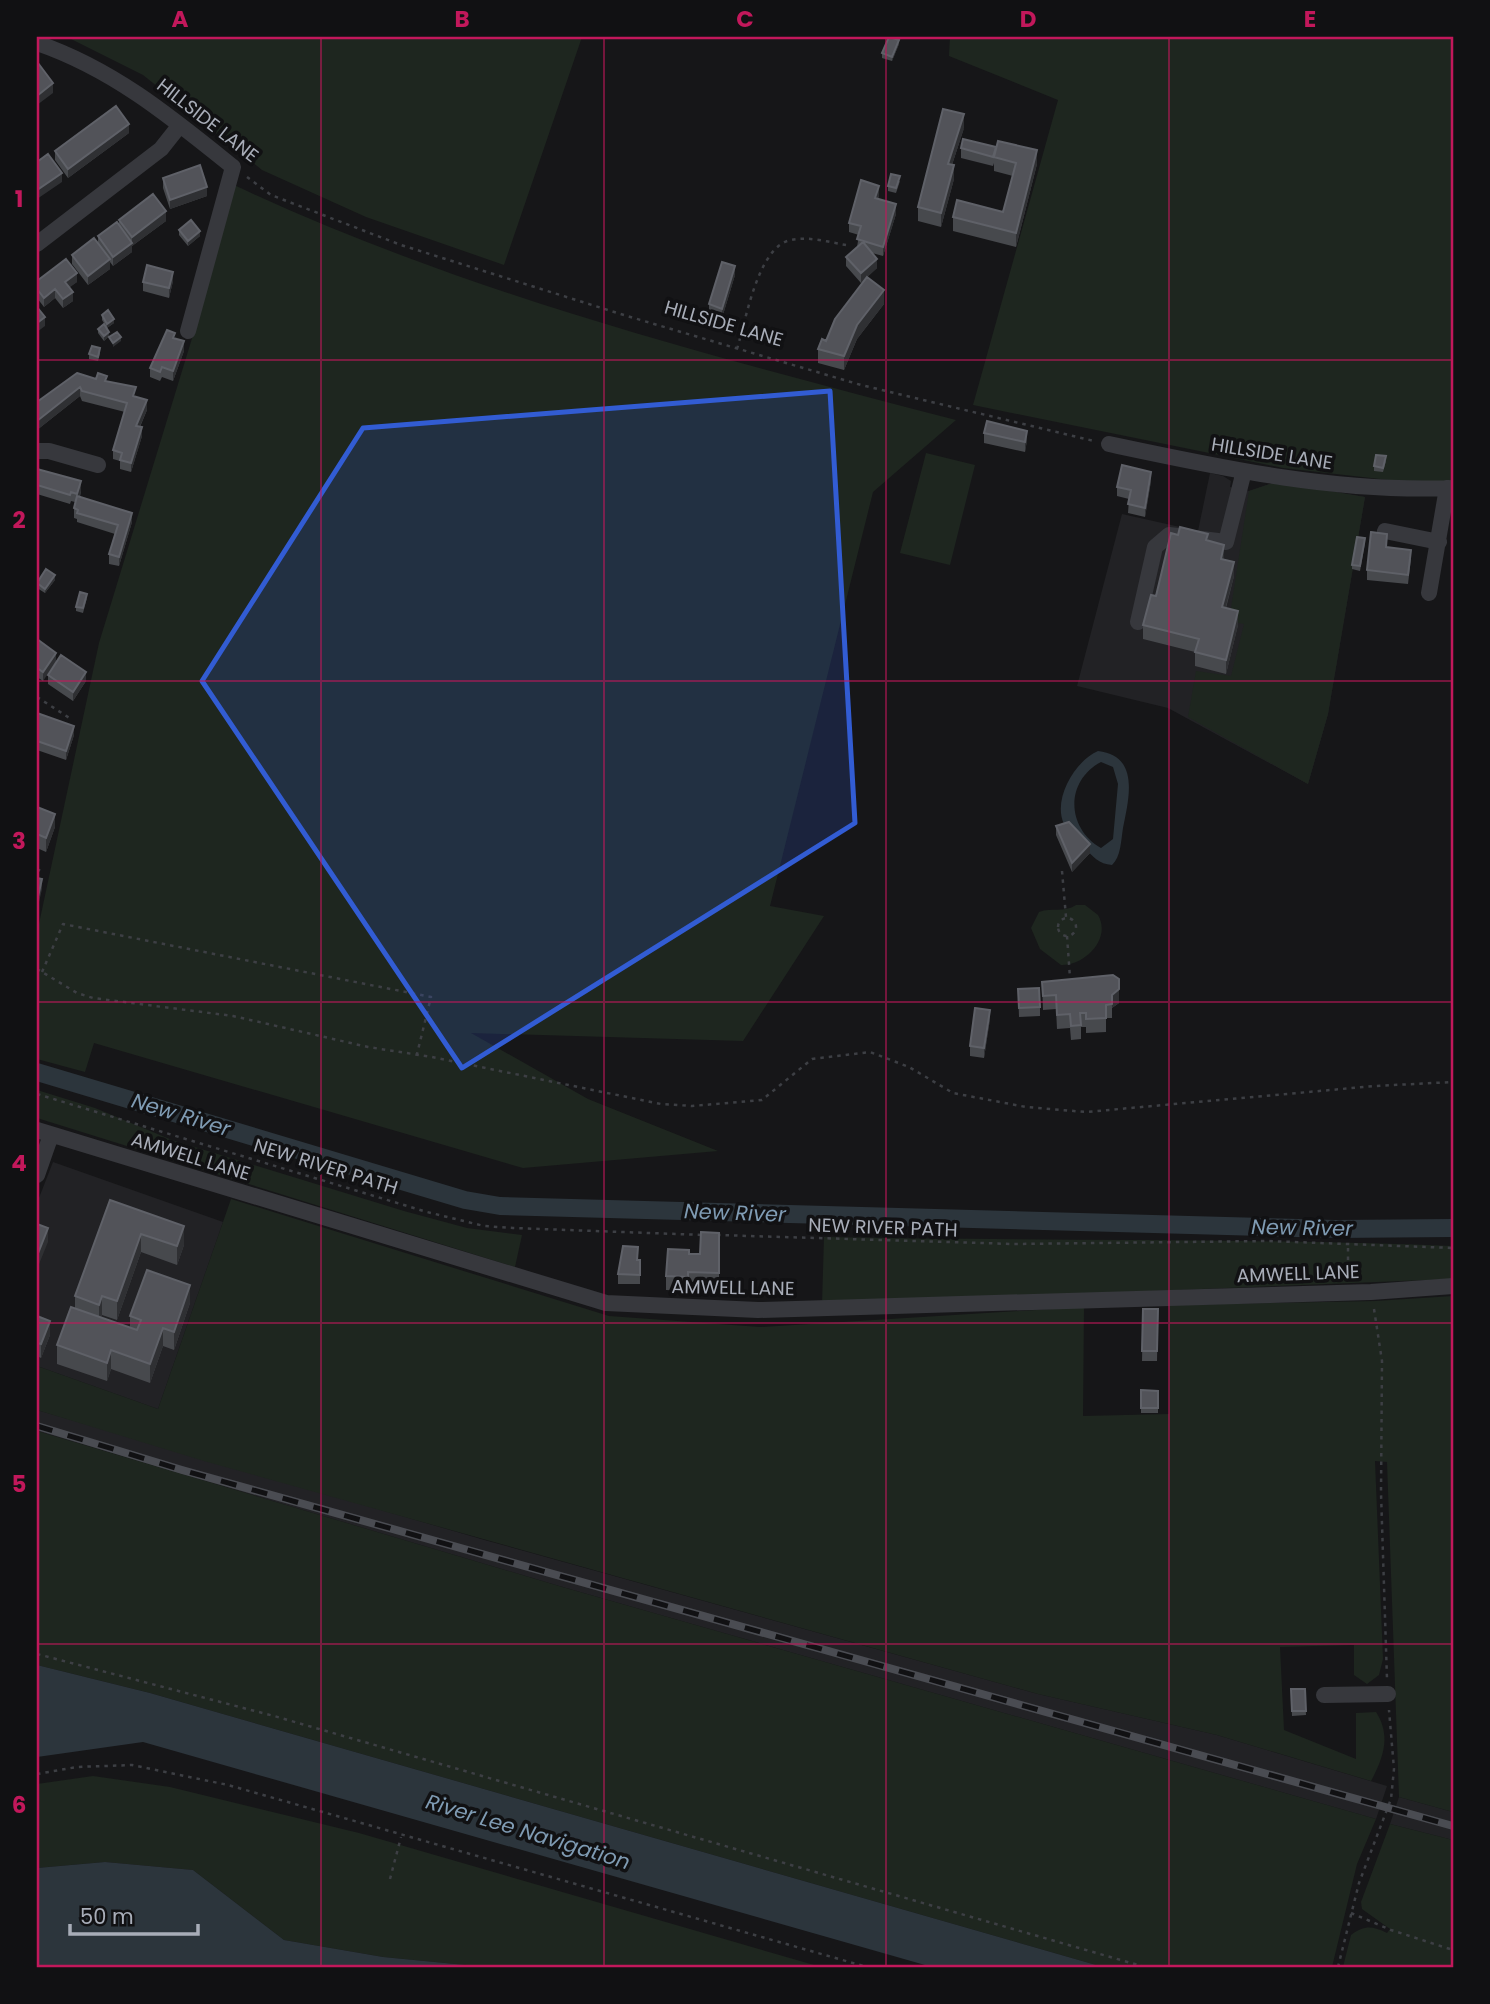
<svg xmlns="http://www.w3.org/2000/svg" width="1490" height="2004" font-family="Poppins,sans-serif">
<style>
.built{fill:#222225}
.green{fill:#1e261f}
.water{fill:#2c353c;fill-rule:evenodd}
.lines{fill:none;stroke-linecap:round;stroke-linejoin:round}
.canal{stroke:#2c353c;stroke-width:18}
.path{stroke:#3d3f44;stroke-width:2.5;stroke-dasharray:3.5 5;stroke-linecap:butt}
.minor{stroke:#37383d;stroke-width:16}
.rail-casing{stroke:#4a4c52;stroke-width:8}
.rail{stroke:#111113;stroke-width:5;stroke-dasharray:16;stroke-linecap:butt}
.wall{fill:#47494d}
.shaded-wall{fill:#2f3033}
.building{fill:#525359;stroke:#5f6168;stroke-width:2}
.marked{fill:#325cd3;fill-opacity:0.2;stroke:#325cd3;stroke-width:5;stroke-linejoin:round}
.grid{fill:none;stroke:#c2185b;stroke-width:2;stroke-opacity:0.55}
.labels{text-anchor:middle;stroke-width:7;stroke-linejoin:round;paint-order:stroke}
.street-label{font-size:19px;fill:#a8adb8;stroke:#111113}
.water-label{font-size:21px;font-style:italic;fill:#7f9bb3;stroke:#111113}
.neatline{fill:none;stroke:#c2185b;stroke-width:2.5}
.grid-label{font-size:23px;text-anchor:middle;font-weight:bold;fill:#c2185b}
</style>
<rect width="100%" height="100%" fill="#161618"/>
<!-- built -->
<path class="built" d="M1210,473L1223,476L1231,481L1230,487L1249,491L1276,482L1365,497L1328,714L1308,784L1168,708L1077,686L1122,514L1198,531Z
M53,1162L223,1222L158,1409L37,1366V1203Z
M37,1410L488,1541L1038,1694L1217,1735L1387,1786L1376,1819L559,1586L37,1431Z
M1399,1797L1453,1812V1840L1390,1824Z"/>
<!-- green -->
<path class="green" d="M67,37H582L504,265L366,217L262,170L143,75Z
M950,37H1453V481L1415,483L1283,468L973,405L1058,100L949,56Z
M234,185C464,293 711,356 956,420L873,492L770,906L824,916L743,1041L471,1033L588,1099L718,1151L523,1168L94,1043L85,1072L37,1059V933L99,643L193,335Z
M926,453L975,465L950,565L900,553Z
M1276,482L1365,497L1328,714L1308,784L1188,717L1196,671L1231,676L1244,624L1229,621L1249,491Z
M1076,905H1085L1098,915C1112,939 1084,966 1061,965L1040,949L1031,928L1039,912C1052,907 1064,913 1076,905Z
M37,1090L95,1108L172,1140L404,1211L467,1228L522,1235L515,1267L37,1118Z
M231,1199L609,1316L760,1327L1084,1307L1083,1416L1169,1414V1305L1375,1301L1453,1296V1812L1399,1797L1387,1462L1375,1461L1383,1659L1379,1675L1367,1684L1354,1675V1645L1280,1647L1284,1730L1356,1759V1713L1376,1712C1391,1735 1384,1757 1371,1781L1217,1735L1038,1694L204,1461L37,1410V1366L158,1409Z
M824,1237C1034,1241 1244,1238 1453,1246V1279L822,1304Z
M37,1431L559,1586L1376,1819L1357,1864L1332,1967H1103L150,1693L37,1665Z
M93,1776L170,1787L359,1833L821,1967H486L383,1957L284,1940L193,1870L105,1862L37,1868V1784Z
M1390,1824L1453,1840V1967H1343L1351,1935C1365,1925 1372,1926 1387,1933L1390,1929L1362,1909L1361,1902Z"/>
<!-- water -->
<path class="water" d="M1098,751C1140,756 1129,798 1123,828C1121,840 1121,857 1112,865C1099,864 1093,857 1085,848C1078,841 1069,833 1064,824C1052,799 1076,760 1098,751ZM1101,762L1113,767L1118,784L1113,839L1101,848C1066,828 1065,781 1101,762Z
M37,1665L150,1693L1103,1967H932L143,1742L37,1757Z
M105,1862L193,1870L284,1940L383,1957L486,1967H37V1868Z"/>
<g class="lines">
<!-- canal -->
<path class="canal" d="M37,1072L465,1200L500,1206L1335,1229L1453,1228"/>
<!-- path -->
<path class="path" d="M247,177L271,195L401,245L627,316L861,385L1094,441
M737,349C746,320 758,246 791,240C808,236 828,242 846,245
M37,697L71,719
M37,869L41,871
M1062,871L1066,917
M1058 927a9 9 0 1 1 18 0a9 9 0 1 1-18 0Z
M1067,936L1070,978
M37,969L77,993L93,998L233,1016L368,1047L432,1057L661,1104L692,1106L762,1100L812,1059L870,1052L909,1067L953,1093L1026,1107L1086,1112L1375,1086L1453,1082
M42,972L63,924L431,997L417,1054
M37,1094L427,1212L484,1226L513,1228L704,1235
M717,1235L1013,1244L1267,1241L1453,1248
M1348,1277V1245
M1374,1309L1382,1361L1381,1493L1387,1679
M37,1654L274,1716L1145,1967
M37,1774L77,1767L132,1765L228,1785L867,1967
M390,1879L401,1837
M1351,1913L1391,1930L1453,1950
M1338,1967L1359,1883L1391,1799L1394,1769L1389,1710"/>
<!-- minor -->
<path class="minor" d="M37,43C113,69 171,117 233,167L188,331
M37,244L161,149L180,125
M1109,444C1222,468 1336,493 1453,488
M37,451H49L98,465
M1385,531L1439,542
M1429,593L1447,488
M1138,622L1155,547L1169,535L1226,542L1244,471
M37,1130L606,1303L758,1310L1371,1292L1453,1286
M37,1175L51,1135
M1324,1695L1388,1694"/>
<!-- rail casing -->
<g class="rail-casing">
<path id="rail" d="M37,1426L182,1470L1453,1826"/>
</g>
<!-- rail -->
<use href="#rail" class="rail"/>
</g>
<!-- wall -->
<path class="wall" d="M889,37H899L898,39L899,44L892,61L882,58V53Z
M964,128L952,165L954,179L941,227L918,221V207Z
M129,133L68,178L55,160V151Z
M961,148L1037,164L1016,247L953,231V217L1003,212L1013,176L994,171V163L993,166L961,158Z
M163,178L207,196L170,209L163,188Z
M900,181L896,193L888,191V186Z
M879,195L878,199L896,214L883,256L872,253L877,268L867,277L884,304L857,339L844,370L818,363V349L826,341L866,278L861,283L846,266V257L857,247L859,235L849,232V223Z
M119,220L166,221L132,246V252L113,266L110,262V269L88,285L72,264V255L98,243V236L119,225Z
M179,230L200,236L188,246L179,235Z
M735,275L722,318L709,314V304Z
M173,281L169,298L143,291V282Z
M77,282L69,287L73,301L63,308L55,298L44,307L37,298V289Z
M102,315L114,323L107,328L102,320Z
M98,329L109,336L104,341L98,333Z
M175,338L184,351L173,381L162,377L160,381L150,377V368Z
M100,353L98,361L89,359V354Z
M77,373L107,382L136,397L147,410L140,427L142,436L131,472L120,469V461L113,459V450L125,412L82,401L80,396L37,430V402Z
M984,433L1027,440L1025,452L984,443Z
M1386,461L1383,472L1374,471V466Z
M37,469L81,491L80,497L132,522L119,566L109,564V554L115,534L77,522V519L74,518V508L75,502L71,501L70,504L37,494Z
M1151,481L1145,517L1128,513L1129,499L1117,496V487Z
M1208,541L1224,560L1234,576L1226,608L1238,625L1226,674L1195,666V652L1143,639V625L1156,596Z
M1365,543L1360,571L1352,569V565Z
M1387,547L1411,559L1408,584L1367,580V570Z
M55,580L45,593L37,588V583Z
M87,598L83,613L76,611V607Z
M37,639L56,653L43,681L37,677Z
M48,675L86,681L73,701L48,684Z
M37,713L74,735L66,760L37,750Z
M37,807L55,827L46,852L37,848Z
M1056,826L1090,853L1072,872L1056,835Z
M1042,982L1119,1003L1112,1008V1018H1106V1032L1086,1033V1027H1081V1039L1071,1040L1070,1028L1057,1029L1056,1009L1043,1010Z
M1018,989L1040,1007V1016L1019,1017Z
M990,1019L984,1058L970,1056V1046Z
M110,1200L184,1245L177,1265L141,1252L117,1320L102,1315L101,1317L130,1328V1316L190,1303L174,1350L163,1346L150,1383L111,1369L107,1381L57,1364V1345L75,1308V1296Z
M719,1233V1287L688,1286V1291L666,1290V1276L689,1254H700Z
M638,1260H640V1284H618V1274Z
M1143,1309H1158L1157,1361H1142Z
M37,1316L50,1335L41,1358L37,1356Z
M1141,1390L1158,1391V1413H1141Z
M1291,1689H1305L1306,1715L1292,1716Z"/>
<!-- shaded-wall -->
<path class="shaded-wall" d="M899,40V44L892,61V57Z
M53,83V93L37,105V96Z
M964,114V128L948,177V164Z
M129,124V133L68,178V169Z
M1037,150V164L1016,247V233Z
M954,165V179L941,227V213Z
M62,173V182L37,199V190Z
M879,186V195L875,208V198Z
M207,187V196L170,209V200Z
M896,204V214L883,256V247Z
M166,211V221L132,246V252L113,266V257L132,243V237Z
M200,231V236L188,246V241Z
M110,259V269L88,285V276Z
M877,259V268L861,283V273Z
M735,266V275L722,318V309Z
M173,272V281L169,298V288Z
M77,273V282L65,291V282Z
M55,289V298L44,307V298Z
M884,290V304L857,339L844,370V356L857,325Z
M73,292V301L63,308V299Z
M45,317V326L37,332V323Z
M114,319V323L107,328V324Z
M109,332V336L104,341V336Z
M121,337V341L113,347V343Z
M184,341V351L173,381V371Z
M80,387V396L37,430V421Z
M147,400V410L136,435V426Z
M142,427V436L131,472V463Z
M1027,431V440L1025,452V442Z
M1151,472V481L1145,517V508Z
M81,481V491L77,503V494Z
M132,513V522L119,566V557Z
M1224,545V559L1221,573V559Z
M1234,562V576L1222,621V607Z
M55,575V580L45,593V589Z
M1238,611V625L1226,674V660Z
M56,653V662L43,681V672Z
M86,672V681L73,701V692Z
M74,726V735L66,760V751Z
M55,814V827L46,852V838Z
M1090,844V853L1072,872V863Z
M42,879V889L37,911V901Z
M1119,989V1003L1112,1008V995Z
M990,1010V1019L984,1058V1048Z
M184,1226V1245L177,1265V1246Z
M48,1228V1242L37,1269V1256Z
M141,1234V1252L117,1320V1301Z
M190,1285V1303L174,1350V1332Z
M102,1296V1315L99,1323V1305Z
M50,1321V1335L41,1358V1344Z
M163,1328V1346L150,1383V1364Z
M111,1350V1369L107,1381V1363Z"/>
<!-- building -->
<path class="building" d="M889,37L899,40L892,57L882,53Z
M38,63L53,83L37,96V64Z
M116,106L129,124L68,169L55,151Z
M943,109L964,114L948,164L954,165L941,213L918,207Z
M963,139L996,147L993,157L961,148Z
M998,141L1037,150L1016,233L953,217L957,200L1003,212L1016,163L994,157Z
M48,154L62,173L37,190V162Z
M200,165L207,187L170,200L163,178Z
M891,174L900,176L896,188L888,186Z
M861,180L879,186L875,198L896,204L883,247L857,239L861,226L849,223Z
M153,194L166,211L132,237L119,220Z
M191,220L200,231L188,241L179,230Z
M117,222L132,243L113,257L98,236Z
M94,238L110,259L88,276L72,255Z
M863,242L877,259L861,273L846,257Z
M66,259L77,273L65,282L73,292L63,299L55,289L44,298L37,289V281Z
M722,262L735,266L722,309L709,304Z
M147,265L173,272L169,288L143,282Z
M867,277L884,290L857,325L844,356L818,349L822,339L826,341L835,319Z
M37,307L45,317L37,323Z
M108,310L114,319L107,324L102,315Z
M104,324L109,332L104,336L98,329Z
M167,330L175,333L173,338L184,341L173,371L162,367L160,372L150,368Z
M117,332L121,337L113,343L109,337Z
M92,346L100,348L98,357L89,354Z
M77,373L96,379L98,373L107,376L105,381L136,387L133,396L147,400L136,426L142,427L131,463L120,460L122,453L113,450L127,403L82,391L80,387L37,421V402Z
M987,421L1027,431L1025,442L984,433Z
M1376,455L1386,456L1383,468L1374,466Z
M1122,465L1151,472L1145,508L1128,504L1131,490L1117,487Z
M37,469L81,481L77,494L71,492L70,495L37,485Z
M77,496L132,513L119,557L109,554L118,525L77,513L78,510L74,508Z
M1180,527L1208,534L1206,540L1224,545L1221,559L1234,562L1222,607L1238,611L1226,660L1195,652L1199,639L1143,625L1151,595L1156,596L1171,533L1178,535Z
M1371,532L1387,534L1386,547L1411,550L1408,575L1367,570Z
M1357,537L1365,538L1360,566L1352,565Z
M46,569L55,575L45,589L37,583Z
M80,592L87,594L83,608L76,607Z
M37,639L56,653L43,672L37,668Z
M61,655L86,672L73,692L48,675Z
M37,713L74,726L66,751L37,741Z
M37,807L55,814L46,838L37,834Z
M1069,822L1090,844L1072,863L1056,826Z
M37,878L42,879L37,901Z
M1113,975L1119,979V989L1112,995V1004L1106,1005V1018L1086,1019V1013H1080L1081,1025L1071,1026L1070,1014L1057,1015L1056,995L1043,996L1042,982Z
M1039,988L1040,1007L1019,1008L1018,989Z
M975,1008L990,1010L984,1048L970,1046Z
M110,1200L184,1226L177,1246L141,1234L117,1301L102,1296L99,1305L75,1296Z
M37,1224L48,1228L37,1256Z
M701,1232L719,1233V1273L688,1272V1277L666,1276L668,1249L689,1250V1254H700Z
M623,1246L638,1247L637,1260H640V1275L618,1274Z
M147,1270L190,1285L174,1332L163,1328L150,1364L111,1350L107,1363L57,1345L71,1307L137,1330L141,1320L130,1316Z
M1143,1309H1158L1157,1351H1142Z
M37,1316L50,1321L41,1344L37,1343Z
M1141,1390L1158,1391V1408H1141Z
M1291,1689H1305L1306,1711H1292Z"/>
<!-- marked area -->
<path class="marked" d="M830,391L855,823L462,1068L202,681L363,428Z"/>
<!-- grid -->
<path class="grid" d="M321,37V1967M604,37V1967M886,37V1967M1169,37V1967M37,360H1453M37,681H1453M37,1002H1453M37,1323H1453M37,1644H1453"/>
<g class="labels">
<!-- street labels -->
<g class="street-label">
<text transform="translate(208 120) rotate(38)" y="7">HILLSIDE LANE</text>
<text transform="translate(724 323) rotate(16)" y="7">HILLSIDE LANE</text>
<text transform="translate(1272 453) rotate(9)" y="7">HILLSIDE LANE</text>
<text transform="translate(191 1156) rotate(17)" y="7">AMWELL LANE</text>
<text transform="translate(326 1166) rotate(17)" y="7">NEW RIVER PATH</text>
<text transform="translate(883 1227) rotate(2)" y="7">NEW RIVER PATH</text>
<text transform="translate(1298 1273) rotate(-2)" y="7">AMWELL LANE</text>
<text transform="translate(733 1287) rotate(1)" y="7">AMWELL LANE</text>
</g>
<!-- water labels -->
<g class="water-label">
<text transform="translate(181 1115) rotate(17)" y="7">New River</text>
<text transform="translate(735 1213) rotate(2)" y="7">New River</text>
<text transform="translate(1302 1228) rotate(1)" y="7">New River</text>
<text transform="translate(528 1832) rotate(17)" y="7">River Lee Navigation</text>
</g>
</g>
<!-- border -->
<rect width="1490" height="2004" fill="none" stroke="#111113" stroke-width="77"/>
<!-- scale -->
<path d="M70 1924v10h128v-10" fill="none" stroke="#a8adb8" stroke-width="3.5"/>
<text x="80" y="1924" font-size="21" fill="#a8adb8" stroke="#111113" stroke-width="5" paint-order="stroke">50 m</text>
<rect x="38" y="38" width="1414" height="1928" class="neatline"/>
<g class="grid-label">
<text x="180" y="27">A</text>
<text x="462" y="27">B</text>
<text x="745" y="27">C</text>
<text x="1028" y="27">D</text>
<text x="1310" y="27">E</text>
<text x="19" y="207">1</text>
<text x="19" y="528">2</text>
<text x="19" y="849">3</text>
<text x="19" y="1171">4</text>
<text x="19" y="1492">5</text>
<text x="19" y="1813">6</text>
</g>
</svg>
